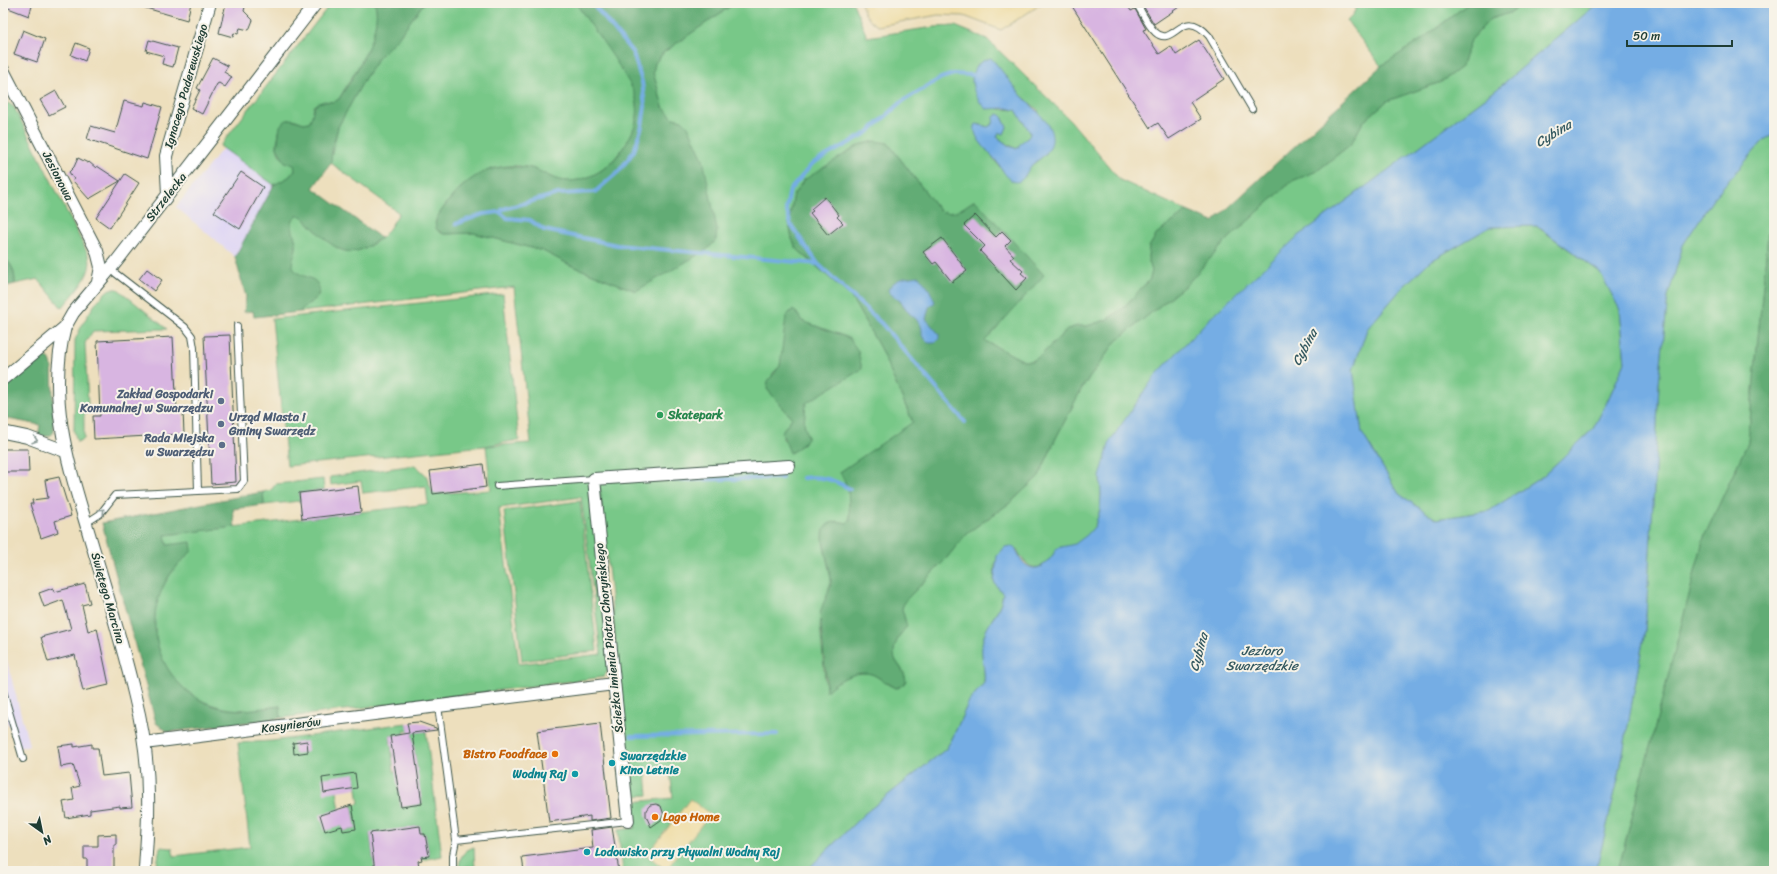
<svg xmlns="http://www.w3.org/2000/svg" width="1777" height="874" font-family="Sriracha,sans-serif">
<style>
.built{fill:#ded5f5}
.green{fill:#78c888;stroke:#4c825e;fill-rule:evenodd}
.forest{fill:#62ac74;stroke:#407454;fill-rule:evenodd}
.sand{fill:#eeda9e;stroke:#868c69}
.water{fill:#75ade4;stroke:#4a758c;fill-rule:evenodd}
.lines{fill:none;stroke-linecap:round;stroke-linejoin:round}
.stream{stroke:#75ade4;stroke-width:4}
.building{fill:#d8b5e1}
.lane-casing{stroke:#3e5549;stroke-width:8}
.street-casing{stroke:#3e5549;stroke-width:14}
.lane{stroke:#fff;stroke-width:6}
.street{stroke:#fff;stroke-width:12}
.oneway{stroke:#8f9e9a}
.service-dot{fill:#5c6f8a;stroke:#f7f3e8;stroke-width:1.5}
.leisure-dot{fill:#2e9e5b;stroke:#f7f3e8;stroke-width:1.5}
.food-dot{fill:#e8710a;stroke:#f7f3e8;stroke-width:1.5}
.culture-dot{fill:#0f9aa8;stroke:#f7f3e8;stroke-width:1.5}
.labels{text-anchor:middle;stroke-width:4;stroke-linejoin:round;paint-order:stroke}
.street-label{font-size:12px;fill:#1f3d34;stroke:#f7f3e8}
.service-label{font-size:12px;font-weight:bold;fill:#4e5e75;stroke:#f7f3e8;text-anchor:end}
.leisure-label{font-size:12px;font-weight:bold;fill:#27864d;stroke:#f7f3e8;text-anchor:start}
.food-label{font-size:12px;font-weight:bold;fill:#c56008;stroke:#f7f3e8;text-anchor:end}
.culture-label{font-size:12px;font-weight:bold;fill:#0d838f;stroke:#f7f3e8;text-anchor:start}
.water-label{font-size:13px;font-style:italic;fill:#345960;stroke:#f7f3e8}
</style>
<rect width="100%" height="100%" fill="#f7f3e8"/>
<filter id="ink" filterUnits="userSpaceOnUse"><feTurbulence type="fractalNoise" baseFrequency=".025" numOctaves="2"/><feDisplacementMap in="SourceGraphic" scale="8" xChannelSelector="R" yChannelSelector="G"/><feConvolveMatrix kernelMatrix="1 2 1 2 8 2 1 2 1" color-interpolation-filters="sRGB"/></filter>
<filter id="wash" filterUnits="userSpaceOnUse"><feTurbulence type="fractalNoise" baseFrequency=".012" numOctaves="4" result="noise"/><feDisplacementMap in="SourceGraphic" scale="16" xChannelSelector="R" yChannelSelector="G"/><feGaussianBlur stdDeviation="0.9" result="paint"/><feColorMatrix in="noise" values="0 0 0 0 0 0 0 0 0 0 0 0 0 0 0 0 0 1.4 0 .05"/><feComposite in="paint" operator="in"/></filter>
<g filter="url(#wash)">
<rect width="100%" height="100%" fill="#eddfbd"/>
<!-- built -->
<path class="built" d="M223,148L274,185L235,257L176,207Z
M3,646L29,745L16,749L10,727L3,716Z"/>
<!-- green -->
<path class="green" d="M331,3H375C384,34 353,73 339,99L334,102L324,101L314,106L312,117L309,122L304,123L293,119L279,131C279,137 276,141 277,147C278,156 286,164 294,164L296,168L289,177L274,185L220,146Z
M424,3H576C593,30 633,73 637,103C640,122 630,139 619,153C607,169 589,181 568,181C555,182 546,173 534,169C492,156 455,184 436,220L435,223L439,232L444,234L474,233L543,251L570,265L636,291L682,120L673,118L663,107L653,72L655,63L664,52L735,3H853L867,37L934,27L955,26L987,39L1070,120L1120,180L1187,211L1157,234L1149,247L1148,258L1152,271L1150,279L1122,309L1106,320L1087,326H1077L1068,329L1039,357L1032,361H1024L985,341L975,200C962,208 956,216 940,211L888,143L804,180L794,194L789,223L792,239L797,249L851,297L880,348L913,423L840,472L848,488L850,520L847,523L836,521L823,542L831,579L820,625L826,691C836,680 859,668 874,675C882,679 889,688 899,688L905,676C903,669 898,665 895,659C890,649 900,633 907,627L902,609L904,602L945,560L967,533L1010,503L1039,476L1056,438L1082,388L1116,341L1187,284L1226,241L1292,181L1317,171L1351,144L1363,122L1387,101L1441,82L1461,67L1471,40L1490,19L1513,12L1521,3H1598L1496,90L1296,238L1100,477C1102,501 1102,532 1076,544C1070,547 1063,546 1057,548C1045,571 1029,576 1017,549L995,564L994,582L1003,594C1001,610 988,622 984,636C979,653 986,667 984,683L969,701L952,739L946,749L863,815L806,871H623L618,830L635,828L632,802L673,798L670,770L646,772L648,795L631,796L600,486L608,670L604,677L281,718L280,706C257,709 236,713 213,705C168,691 142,636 161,591C168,575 179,563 192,551L167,545L165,535L428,504L426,486L363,493L361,481L331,485L330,477L415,465L426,475L433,494L491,490L486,446L531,443L514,287L300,312C305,302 320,302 319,290C319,277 301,278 294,270C288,262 296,254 296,246C296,236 288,227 294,217L298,215L301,216C312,226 323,239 336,247C350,257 369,248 381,238C388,232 394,221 399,213L331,163V158L338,127L365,78L379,57L396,40ZM994,62L1021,95L1038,110L1050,144L1046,154L1027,169L1025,177L1003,171L978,139V124L988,127L993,124L994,119L1001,115L1007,127L1004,134L999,132L997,135L1002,141L1017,149L1030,135V132L1016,110L999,109L973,75L976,66ZM796,312L802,321L849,338L806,403L804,423L808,438L800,447L783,439V430L792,418L767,389L773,373L780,366ZM581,497L601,654L519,664L499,508Z
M1358,3H1469L1421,40L1381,66L1347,21L1353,15Z
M8,103L14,107L89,256C94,275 73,294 62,308L38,279L15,284C15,273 13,264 3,257V104Z
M1774,134V227L1768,234L1748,442L1704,537L1618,871H1596L1619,775L1645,630L1654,488L1659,383L1668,296L1683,245L1715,196L1764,140Z
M1536,226L1600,272L1620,310L1625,362L1607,402L1593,429L1543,476L1489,511L1436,519L1399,494L1362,433L1353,370L1367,329L1402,288L1429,262L1490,227Z
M110,289H118L167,329L93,331L85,343L88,407L84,416V439L77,442L74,431L75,340C82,324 96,298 110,289Z
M503,294L519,440L484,446L287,466L272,319Z
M323,479L324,490L299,493L300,501L264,505L263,492L271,490L276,484Z
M580,501L597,651L522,661L504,511Z
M407,723L409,731H404L405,734L390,736L394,772L417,769L412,733L426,731L442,856L422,860L421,857L429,855L425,834H421L420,826L370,834L374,863L416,864L371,871H156L160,847L172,848L174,856L250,847L238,743L272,741ZM355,774L359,803L352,804L356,829L343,831L337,791ZM418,778L422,804L401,807L398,780Z
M474,847L475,871H471L470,866L459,868C460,856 463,851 474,847Z"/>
<!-- forest -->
<path class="forest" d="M375,3H424L396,40L379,57L365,78L338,127L332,150L331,163L313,188L381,238C374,242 367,248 360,250C336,259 317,229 301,216H296C287,223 296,236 296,245C297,253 289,261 294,269C300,279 318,275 319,289C320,302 305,302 300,312L254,317L253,311L244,312L246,297L235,257L274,185L289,177L295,170L294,165L285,162L277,148L280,126L284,121L291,119L304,123L309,122C314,116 311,109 317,104C323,99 332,105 339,99C354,76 383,31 375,3Z
M576,3H735L664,52L655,63L653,72L663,107L673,118L682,120L688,126L703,159L717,229L716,240L708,249L636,291L570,265L543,251L474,233L444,234L437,230C432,221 440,213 445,206C464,181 485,164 518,167C524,167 531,167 536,170C547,174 555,181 567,181C588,181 606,170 619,154C629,139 640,123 637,104C636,94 630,84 625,76C611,51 592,28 576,3Z
M1469,3H1521L1513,12L1490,19L1471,40L1461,67L1441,82L1387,101L1363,122L1351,144L1317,171L1292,181L1226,241L1187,284L1116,341L1082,388L1056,438L1039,476L1010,503L967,533L945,560L904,602L902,609L907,627C899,633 890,651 896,661C900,668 905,672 906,681L903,685L896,688C888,685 882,679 874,675C859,668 835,681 826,692V678L820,615C821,603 831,593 831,580C831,560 805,514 847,523L850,520L848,488L840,472L913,422L880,348L851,297L797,249L792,239L789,223L794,194L804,180L859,145L875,141L888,143L940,211C955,216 962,208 975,200L1044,275L985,341L1024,361H1032L1039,357L1068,329L1077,326H1087L1106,320L1122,309L1150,279L1152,271L1148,258L1149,247L1157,234L1187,211L1213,222L1381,66L1421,40ZM899,300L928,307L926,320L939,334L923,328L919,320L909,313Z
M1774,227V871H1618L1704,537L1748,442L1768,234Z
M3,257C13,264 15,273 15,284L3,287Z
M792,310L796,312L802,321L849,338L858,351L862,369L806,403L804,423L808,438L797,449L790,453L782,433L783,430L792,418L767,389L768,381L780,366L786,316Z
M42,356L49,358L52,366L54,432C50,438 44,436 38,436L40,425L3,418V386Z
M263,492L264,505L233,509L235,527L165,535L167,545L191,542L192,551C179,563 167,575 161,592C142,636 168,691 214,706C236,713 258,709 280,706L281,718L168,732L156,723L102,523Z"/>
<!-- sand -->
<path class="sand" d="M861,3H1043L1001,30L964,16L938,15L878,26C868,21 864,13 861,3Z
M690,799L710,814L666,870L647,855Z"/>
<!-- water -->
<path class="water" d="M1598,3H1774V134L1764,140L1715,196L1683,245L1668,296L1659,383L1654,488L1645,630L1619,775L1596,871H806L863,815L946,749L952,739L969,701L984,683C986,668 979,655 983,639C987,623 1001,611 1003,594L994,582L997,556L1005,547L1012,546C1019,551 1019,559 1025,564C1039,576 1051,559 1057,548L1075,544L1087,535L1095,526L1100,510L1101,494L1100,477L1110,441L1155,376L1207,321L1296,238L1496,90ZM1537,226L1600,272L1620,310L1625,362L1607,402L1593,429L1543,476L1489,511L1436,519L1399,494L1362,433L1353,370L1367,329L1402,288L1429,262L1490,227Z
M991,58C1001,69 1010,82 1020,94C1040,115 1073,138 1034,163C1027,168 1025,182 1016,182C1007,181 1002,168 997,162C991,153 969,136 976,124L988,127L993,124L994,117L998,114L1001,115L1007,127L1004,134L999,132L997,137L1009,146L1017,149C1019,147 1020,143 1023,141C1027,138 1030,138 1030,132L1016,110L1006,108L986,109C970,94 963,64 991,58Z
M919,276L929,289L935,302L929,307L926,319L939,334V339L935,343H929L922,336C923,323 918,321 909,313C906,309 903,304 900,301C895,296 891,296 888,290C895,277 906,278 919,276Z"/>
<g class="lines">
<!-- stream -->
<path class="stream" d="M592,3L633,53L642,82L645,106L642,126L634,151L619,171L595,192L558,194L503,209L500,212L507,218L530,220L544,230L617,245L818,264L882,324L965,422
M456,224L483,214L500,212
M818,264L791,225L786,209L790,190L813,163L867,133L903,101L941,78L954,74L973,75
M803,478C821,475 834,480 850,489
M672,480L782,478
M631,736L777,734"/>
</g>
<g id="blocks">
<!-- building -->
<path class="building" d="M3,3H33L29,16L3,6Z
M139,3H191L187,20L139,6Z
M226,3H246L244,11L253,20L249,30L240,28L238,34L234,33L233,37L219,33Z
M1070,3H1126L1131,11L1135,9L1146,29L1143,30L1159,54L1171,46L1176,55L1199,40L1224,79L1190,102L1201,119L1169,139L1158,123L1150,128Z
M1144,3H1185L1154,24L1142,4Z
M23,30L45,39L37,62L14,54Z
M149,40L178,48L173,67L162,64L164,56L146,51Z
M76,43L89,48L85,61L71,55Z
M213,58L228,66L224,72L232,77L225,87L219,83L217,84L202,114L191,108L200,90L197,88Z
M56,91L65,107L49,115L40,100Z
M124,101L144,106L145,102L162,107L147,159L87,139L91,126L115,133Z
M78,158L88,163L89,162L96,168L97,166L120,181L89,199L73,181L74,179L69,172L74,167Z
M241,172L263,187L240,229L214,212Z
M125,174L139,183L110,228L96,218Z
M825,197L839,215L837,217L843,223L828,235L810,213L813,211L811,209Z
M975,215L996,237L1002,231L1011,240L1005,246L1014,256L1010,259L1023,271L1021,273L1027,278L1016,290L980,251L985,246L964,225Z
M942,238L967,271L952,282L936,262L933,264L923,252Z
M147,269L162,280L154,291L139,279Z
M230,335L236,482L211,484L204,336Z
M173,337L177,412L183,411L184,434L94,439L93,416H100L97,341Z
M3,449H28L29,472H3Z
M483,464L486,487L433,494L430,471Z
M59,477L71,516L55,521L58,532L41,538L30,504H33L32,500L48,498L45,480Z
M358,486L361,512L302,519L299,493Z
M85,584L90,603L82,605L88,631L97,628L109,685L83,691L75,655L48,662L41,637L71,629L63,600L44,607L39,593L53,588L54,592Z
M419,722L436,728L437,730L412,733L422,804L401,807L390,736L409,733L407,723Z
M600,723L611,818L590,821V816L549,822L537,731Z
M307,741L308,752L294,754L293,743Z
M74,744V747L92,744V748H98L102,776L129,773L132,807L120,808V806L90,810V814L66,818L63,802L74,800L72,788L80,786L73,765L61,767L58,746Z
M355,773L357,788L324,793L322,778Z
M656,804L661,806L664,815L661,820L651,827L646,816V810L650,805Z
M352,805L356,829L343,831L342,826L325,831L320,815Z
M420,826L421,834H425L429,856L421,857L422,860L418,861L420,871H375L370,833Z
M612,827L619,871H524L522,857L593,848L591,830Z
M116,834V845H114V871H87V859H84V846H98V835Z"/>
</g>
</g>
<g filter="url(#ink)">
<use href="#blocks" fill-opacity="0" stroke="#3e5549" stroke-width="1"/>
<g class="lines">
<!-- lane casing -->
<g class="lane-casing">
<path id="lane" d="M1136,3C1142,12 1147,24 1155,32C1174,50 1181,4 1209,36L1252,109
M497,486L594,479
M198,491L238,489L244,481L237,326
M86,523L100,514L115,495L198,491L194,348L192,336L185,327L110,269
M3,691L23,759
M438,706L456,840L453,855V871
M456,840L628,821"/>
</g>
<!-- street casing -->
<g class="street-casing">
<path id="street" d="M3,70L97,251L101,267L98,282
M168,194L166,156L210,3
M65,327C46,398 69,466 89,534C105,588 122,642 135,697C143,729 148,762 148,795C149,821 146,846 145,871
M3,379L65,327L73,313L116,262L316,3
M3,432L27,437L65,451
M144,743L614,684
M628,821L594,479L789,466"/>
</g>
<!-- lane -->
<use href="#lane" class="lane"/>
<!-- street -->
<use href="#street" class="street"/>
</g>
<!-- one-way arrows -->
<defs><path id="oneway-chevron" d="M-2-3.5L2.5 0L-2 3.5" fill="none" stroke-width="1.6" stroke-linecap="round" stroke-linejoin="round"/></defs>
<g class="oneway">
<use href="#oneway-chevron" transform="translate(35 440) rotate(18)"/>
<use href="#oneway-chevron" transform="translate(102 511) rotate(-47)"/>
</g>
</g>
<!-- markers -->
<g class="service-dot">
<circle cx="221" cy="401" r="4"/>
<circle cx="221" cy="424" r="4"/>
<circle cx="222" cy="445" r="4"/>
</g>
<circle class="leisure-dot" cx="660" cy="415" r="4"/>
<g class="food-dot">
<circle cx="555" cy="754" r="4"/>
<circle cx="655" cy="817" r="4"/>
</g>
<g class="culture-dot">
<circle cx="612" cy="763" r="4"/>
<circle cx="575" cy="774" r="4"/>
<circle cx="587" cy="852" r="4"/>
</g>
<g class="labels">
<!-- street labels -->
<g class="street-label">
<text transform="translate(186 86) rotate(-74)" y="4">Ignacego Paderewskiego</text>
<text transform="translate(58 176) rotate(63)" y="4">Jesionowa</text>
<text transform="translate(166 197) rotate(-52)" y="4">Strzelecka</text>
<text transform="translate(108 598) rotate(74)" y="4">Świętego Marcina</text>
<text transform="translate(609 638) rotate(-96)" y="4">Ścieżka imienia Piotra Choryńskiego</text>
<text transform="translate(291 725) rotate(-7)" y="4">Kosynierów</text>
</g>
<!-- service labels -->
<g class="service-label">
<text x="213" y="398">Zakład Gospodarki<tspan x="213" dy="14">Komunalnej w Swarzędzu</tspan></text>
<text x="229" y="421" text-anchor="start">Urząd Miasta i<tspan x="229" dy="14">Gminy Swarzędz</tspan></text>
<text x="214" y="442">Rada Miejska<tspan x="214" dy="14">w Swarzędzu</tspan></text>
</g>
<!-- leisure labels -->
<g class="leisure-label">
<text x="668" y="419">Skatepark</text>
</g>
<!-- food labels -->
<g class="food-label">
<text x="547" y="758">Bistro Foodface</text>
<text x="663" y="821" text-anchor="start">Lago Home</text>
</g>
<!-- culture labels -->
<g class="culture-label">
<text x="620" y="760">Swarzędzkie<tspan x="620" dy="14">Kino Letnie</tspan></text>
<text x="567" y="778" text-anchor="end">Wodny Raj</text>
<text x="595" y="856">Lodowisko przy Pływalni Wodny Raj</text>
</g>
<!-- water labels -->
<g class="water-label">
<text transform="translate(1553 133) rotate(-31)" y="5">Cybina</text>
<text transform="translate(1304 347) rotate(-62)" y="5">Cybina</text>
<text x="1262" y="655">Jezioro<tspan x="1262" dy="15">Swarzędzkie</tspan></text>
<text transform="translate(1198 652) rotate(-75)" y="5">Cybina</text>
</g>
</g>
<!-- margin -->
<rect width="1777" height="874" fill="none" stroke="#f7f3e8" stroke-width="16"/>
<!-- north arrow -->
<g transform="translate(42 832) rotate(147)" stroke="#f7f3e8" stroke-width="3" paint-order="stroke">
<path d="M0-3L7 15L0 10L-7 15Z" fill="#1f3d34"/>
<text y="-6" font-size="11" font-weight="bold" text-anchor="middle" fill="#1f3d34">N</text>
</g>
<!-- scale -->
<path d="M1627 40v6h105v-6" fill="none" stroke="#1f3d34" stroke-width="2"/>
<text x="1633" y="40" font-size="12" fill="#1f3d34" stroke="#f7f3e8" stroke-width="3" paint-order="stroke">50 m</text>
</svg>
